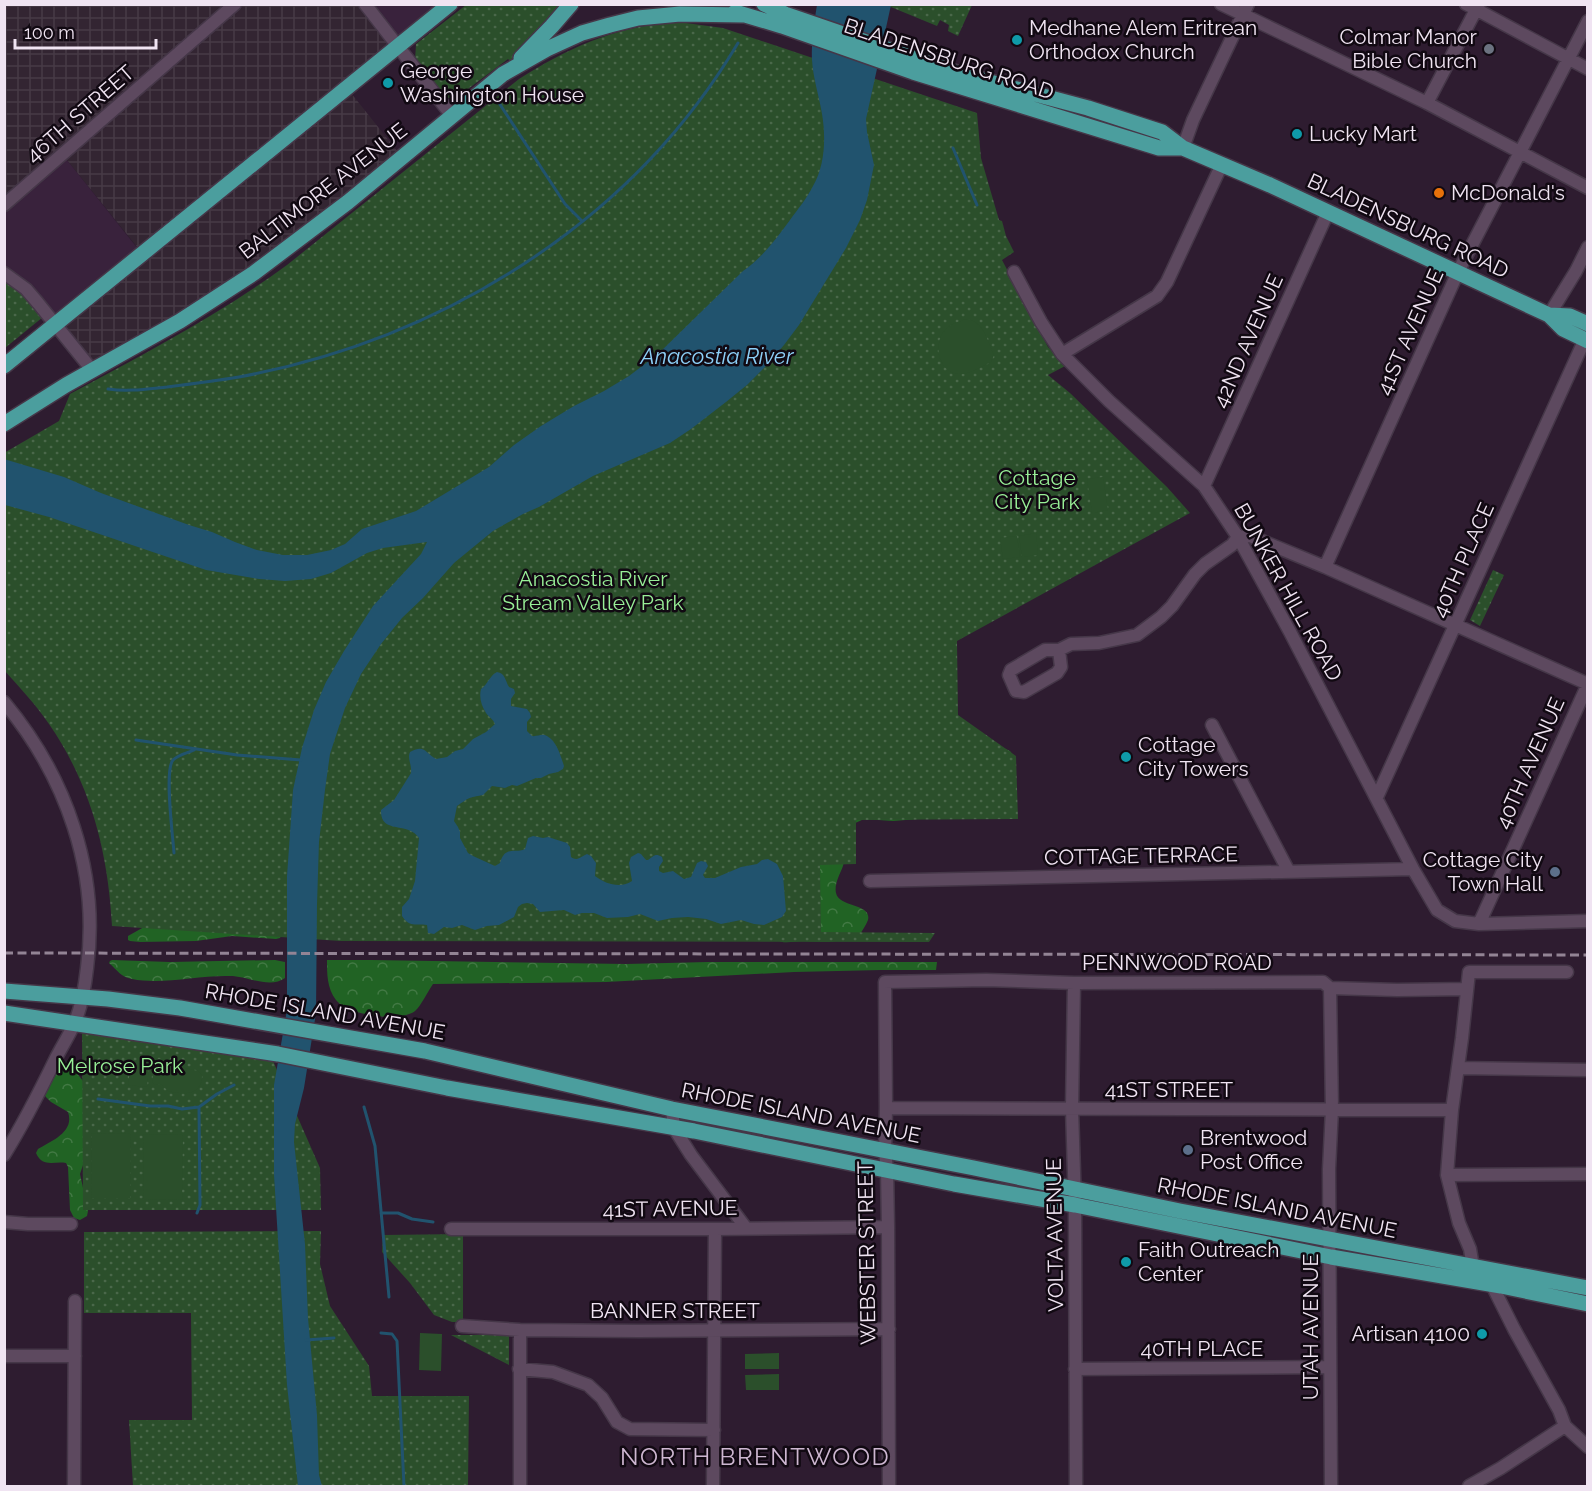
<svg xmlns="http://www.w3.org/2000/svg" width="1592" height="1491" font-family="Raleway,sans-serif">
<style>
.built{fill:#39223c}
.industrial{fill:url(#industrial-grid)}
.forest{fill:url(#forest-crowns)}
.park{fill:url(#park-dots)}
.garden{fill:#2b4f2b}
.water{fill:#21536e}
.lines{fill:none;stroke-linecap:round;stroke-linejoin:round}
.stream{stroke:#21536e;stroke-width:3}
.minor-casing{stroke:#453748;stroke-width:15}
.major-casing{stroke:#453748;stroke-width:18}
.minor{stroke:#5d495f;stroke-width:12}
.major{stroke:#4b9e9e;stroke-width:15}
.rail{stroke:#938495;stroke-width:3;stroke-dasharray:9 4.5;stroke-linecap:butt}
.culture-dot{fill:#0f9aa8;stroke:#110912;stroke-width:2}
.worship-dot{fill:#6b7280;stroke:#110912;stroke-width:2}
.food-dot{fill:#e8710a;stroke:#110912;stroke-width:2}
.service-dot{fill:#5c6f8a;stroke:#110912;stroke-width:2}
.labels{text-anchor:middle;stroke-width:5;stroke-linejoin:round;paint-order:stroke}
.poi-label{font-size:21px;fill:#f0e4f2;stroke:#110912;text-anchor:start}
.street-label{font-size:21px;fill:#f0e4f2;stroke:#110912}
.park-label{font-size:21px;fill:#98ef97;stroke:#110912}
.water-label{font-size:22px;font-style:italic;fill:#8dd0f8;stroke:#110912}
.quarter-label{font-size:24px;letter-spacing:1.5px;fill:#ceb7d1;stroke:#110912}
</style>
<defs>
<pattern id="industrial-grid" width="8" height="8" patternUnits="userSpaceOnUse" patternTransform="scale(1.5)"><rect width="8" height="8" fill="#332532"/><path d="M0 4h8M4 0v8" fill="none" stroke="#473a46"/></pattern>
<pattern id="forest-crowns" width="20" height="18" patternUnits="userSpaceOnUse" patternTransform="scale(1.5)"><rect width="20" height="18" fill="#216324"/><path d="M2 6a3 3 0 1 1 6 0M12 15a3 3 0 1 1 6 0" fill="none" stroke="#427944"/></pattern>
<pattern id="park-dots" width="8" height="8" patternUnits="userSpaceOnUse" patternTransform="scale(1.5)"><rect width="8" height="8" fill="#2b4f2b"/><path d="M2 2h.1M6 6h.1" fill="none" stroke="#4a684a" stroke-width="1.8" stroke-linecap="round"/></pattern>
</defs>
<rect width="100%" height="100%" fill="#2e1c30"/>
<!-- built -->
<path class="built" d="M365,5H450L397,47Z
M63,155L142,254L55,324L5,273L4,205Z"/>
<!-- industrial -->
<path class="industrial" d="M5,5H365L397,47L347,88L402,157L299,240L92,370L55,324L142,253L63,155L5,205Z"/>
<!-- forest -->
<path class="forest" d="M997,745L1010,751L1013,755L931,818L893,821L864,819L851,825C849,839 846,853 843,866C840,874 834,884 836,893C839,908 872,903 868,920C866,925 862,931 859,936C840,943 823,942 803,941C793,941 784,945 775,939L816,828Z
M144,927L283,932L280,938L276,939L232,936L196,941L140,942L130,941L128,940V936Z
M112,960L170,962L275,960L285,962V978C270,989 247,976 230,976C198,975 163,985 132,979C121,977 117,970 109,963L110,961Z
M327,960H371L626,964L708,962H937L936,970H881L794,972L606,982L433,984C428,991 421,1006 415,1011C400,1023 347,1015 336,1000C327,988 327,974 327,960Z
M68,1062L87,1086L85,1159L80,1174L88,1211L87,1216L80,1220L74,1218L70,1210L68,1167L66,1163C53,1161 43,1168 36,1153L38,1149C51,1141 75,1132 68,1112L51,1102L45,1096C47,1084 55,1064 68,1062Z"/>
<!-- park -->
<path class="park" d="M466,5H567L512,63L508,59L460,95L449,98L444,96L415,61L416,44Z
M886,5H972L958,36L948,31L949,25L940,20L937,26Z
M670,23H686L723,28L977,113L981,158L999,220L1002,221L1006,236L1014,252L1002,260L1048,347L1067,365L1048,375L1070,393L1167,487L1190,513L957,641L958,715L1016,756L1018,819L856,820V864L820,865L821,932L935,933L929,942L341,941L112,926C108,852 91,785 49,724C36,705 20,688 5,671L4,453L59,421L70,394C144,354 219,315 287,265L519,79C566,49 614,27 670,23Z
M4,270L43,317L5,348H4Z
M1493,570L1504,575L1480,626L1470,620Z
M82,1032L273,1061L320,1168L321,1210H83Z
M321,1231L320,1264L330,1306L369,1366L372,1396H469L468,1486H133L129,1420H192L191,1313H84V1232Z
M463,1234V1322H452L434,1315L410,1283L382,1252L383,1235Z
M451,1335H509V1365Z"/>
<!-- garden -->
<path class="garden" d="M966,319C984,321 987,340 994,355L991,362C982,366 971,374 960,374C939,373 932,345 945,330C950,324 958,322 966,319Z
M1103,477L1108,510L1092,513L1087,479Z
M1036,533L1038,555L1022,557L1019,536Z
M1017,536L1020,557L1003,559L1000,538Z
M159,1059L170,1060L172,1065L198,1071L202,1075C202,1096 184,1095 168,1091L162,1085L154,1084L152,1082L155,1062Z
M131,1063L149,1065L147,1087L128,1085Z
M92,1133L131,1134L130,1198H91Z
M144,1134L183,1135L182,1200L143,1199Z
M420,1333L442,1334L441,1371L419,1370Z
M779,1353V1369H745V1354Z
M779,1374V1390H746L745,1375Z"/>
<!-- water -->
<path class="water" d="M817,5H891L866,119L867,132L874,165L867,200L860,220L846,248L799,325L784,345L765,367L747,385L726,402L691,429L670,443L593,476L539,507L523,514L493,531L454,563L423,598L402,618L381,644L361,674L345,708L330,754L325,790L319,842L317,905L316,1013L304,1088L295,1124L294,1142L305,1244L308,1318L317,1415L319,1475L322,1486H298L287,1385L274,1175V1085L287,1010V876L293,790L302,748L314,710L326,682L344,651L373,606L421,554L427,542L383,548L367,553L331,573L311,579L285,581L259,579L206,570L49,517L5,505L4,459L64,477L101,493L189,525L212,532L235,542L257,550L283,555H307L331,550L345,544L362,529L416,511L489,467L514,445L541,426L574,406L604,391L629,376L658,354L743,271C762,258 776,239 790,220C798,209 807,198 813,186C825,165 826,138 822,114C819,96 813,78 812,60C811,41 814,23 817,5Z
M497,672C505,673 505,680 509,687L514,689L515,693L511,699V706L527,709L530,713L531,717L527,722V731L532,736C537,737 542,733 547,736C557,741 561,757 564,766L563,769L558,772L549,774L541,778H536L517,786L512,785L505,788L492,786L483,795C468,798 470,797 457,806L454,821L458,827L460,832V838L468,853L473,856L495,866L500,863C505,845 514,854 525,849L528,838L533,836L543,838L548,837L567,843L570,847L571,857C578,862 581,856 587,854L591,856L596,863L595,876C605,884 621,889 632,881L629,863L631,857L638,853L641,854L646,860H648C654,856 655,853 662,857L663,861L659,867V871L663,873L673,871L684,879L691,877L697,863L701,861L706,862L708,866L703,875L705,878H715L741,867L757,864L762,860L768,859L777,864L783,876L786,911L782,917L764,925L754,924L741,920L721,924L706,919L688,917L672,918L658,921L640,914L628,917L607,918L594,913H582L575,915L564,910L540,912L533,904L527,903L522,904L518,907L514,917L499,925L487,926L475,930L462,925L452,928L444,927L434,934L428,933L427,925C415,923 410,928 402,916V907L409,899L415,881L419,838C408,821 380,835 381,810L394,800L411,773C412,765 407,758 410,752C425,744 425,753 436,759L447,757L455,751L463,749L473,739L486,732L495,724C493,719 489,717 486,713C481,705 479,697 481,689C488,684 490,675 497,672Z"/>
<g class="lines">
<!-- stream -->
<path class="stream" d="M499,103L565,204L582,221
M953,148L977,205
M108,389C128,392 147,389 167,387C191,384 215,381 239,377C443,339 631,223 738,43
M136,740L237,755L301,760
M174,853C173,837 164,770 173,760C179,754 188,753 194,750
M98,1099L150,1106H168L182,1109L199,1107
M364,1107L375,1146L389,1297
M197,1213L200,1205L199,1107L217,1094L234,1085
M381,1213H398L412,1219L433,1222
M381,1333L392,1334L397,1341L404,1486
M306,1340L334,1338"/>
<!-- minor casing -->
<g class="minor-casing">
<path id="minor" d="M365,4L452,116
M1221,4L1427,103L1588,188
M1466,4L1588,69
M1427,103L1479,4
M1183,148L1193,120L1248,4
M4,205L235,4
M1014,272L1041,322L1062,354L1109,401L1204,486L1238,537L1290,632L1413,869L1437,910L1455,921L1479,924L1588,921
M4,273L26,289L38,303L92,370
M1549,315L1576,271L1588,247
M1062,354L1157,296L1167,282L1222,164
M1204,486L1328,212
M1238,537L1250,536L1325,567L1588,684
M1325,567L1458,272L1588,21
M1059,650L1061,667L1057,673L1024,692L1016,691L1009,675L1011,670L1045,650H1059L1071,644L1099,643L1137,635L1161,617L1172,606L1195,574L1205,564L1232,545L1238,537
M4,702C66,776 100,872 87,968C85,986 82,1005 75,1022C70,1034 62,1046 56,1058C40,1091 24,1123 4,1155
M1212,725L1289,872
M1377,797L1585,339
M870,881L1413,869
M1479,924L1588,684
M1074,983L1072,1109L1075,1205L1076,1486
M1330,988L1332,1109L1329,1169L1331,1486
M1458,1068L1588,1070
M886,1108L1452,1110
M672,1109L674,1128L691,1155L746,1228
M1447,1175L1588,1174
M4,1222L28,1224H71
M451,1229H715L888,1227
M1473,1267L1470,1249L1459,1223L1447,1175L1452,1110L1462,1038L1469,972H1567
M1492,1285L1514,1329L1559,1410L1565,1426L1588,1447
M462,1326L520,1330L639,1331L889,1329
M4,1356H75
M519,1369L553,1372L588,1385L602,1398L617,1422L630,1429L714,1430
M1075,1369L1330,1367
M74,1486L75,1301
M520,1486V1330
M713,1486L715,1229
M889,1486L888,1227L887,1169L885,1152L886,1108L885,982L986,980L1074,983L1323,982L1330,988L1397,990L1467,989
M1469,1486L1501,1468L1565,1426"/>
</g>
<!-- major casing -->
<g class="major-casing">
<path id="major" d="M764,4L785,14L960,74L1088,108L1162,132L1183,148L1270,185L1549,315L1563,329L1588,341
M735,12L782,26L913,72L1159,148H1183
M521,58L552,26L571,4
M1549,315L1570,316L1588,324
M4,366L450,4
M4,424L66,385L180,321L254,273L348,202L503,74L547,49L582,33L610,25L638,18L680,14L744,15
M4,991L108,999L180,1008L425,1051L672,1109L974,1168L1180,1211L1588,1288
M4,1013L278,1054L447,1088L694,1131L954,1184L1075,1205L1331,1257L1501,1286L1588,1304"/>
</g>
<!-- minor -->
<use href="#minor" class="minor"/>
<!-- major -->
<use href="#major" class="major"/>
<!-- rail -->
<path class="rail" d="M4,953L1588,955"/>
</g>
<!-- markers -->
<g class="culture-dot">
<circle cx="1017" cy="40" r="6"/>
<circle cx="388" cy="83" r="6"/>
<circle cx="1297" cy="134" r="6"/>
<circle cx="1126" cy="757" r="6"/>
<circle cx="1126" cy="1262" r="6"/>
<circle cx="1482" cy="1334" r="6"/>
</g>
<circle class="worship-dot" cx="1489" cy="49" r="6"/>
<circle class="food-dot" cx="1439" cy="193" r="6"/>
<g class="service-dot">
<circle cx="1555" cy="872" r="6"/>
<circle cx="1188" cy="1150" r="6"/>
</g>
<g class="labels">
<!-- poi labels -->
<g class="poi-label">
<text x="1029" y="35">Medhane Alem Eritrean<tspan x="1029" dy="24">Orthodox Church</tspan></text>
<text x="1477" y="44" text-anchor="end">Colmar Manor<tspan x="1477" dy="24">Bible Church</tspan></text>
<text x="400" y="78">George<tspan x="400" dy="24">Washington House</tspan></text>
<text x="1309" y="141">Lucky Mart</text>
<text x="1451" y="200">McDonald's</text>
<text x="1138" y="752">Cottage<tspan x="1138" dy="24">City Towers</tspan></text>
<text x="1543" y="867" text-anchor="end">Cottage City<tspan x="1543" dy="24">Town Hall</tspan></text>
<text x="1200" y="1145">Brentwood<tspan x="1200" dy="24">Post Office</tspan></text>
<text x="1138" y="1257">Faith Outreach<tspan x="1138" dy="24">Center</tspan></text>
<text x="1470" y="1341" text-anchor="end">Artisan 4100</text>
</g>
<!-- street labels -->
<g class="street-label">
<text transform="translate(949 59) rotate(18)" y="7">BLADENSBURG ROAD</text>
<text transform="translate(80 114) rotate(-41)" y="7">46TH STREET</text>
<text transform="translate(323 191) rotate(-38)" y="7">BALTIMORE AVENUE</text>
<text transform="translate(1408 226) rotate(25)" y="7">BLADENSBURG ROAD</text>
<text transform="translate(1410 332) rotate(-66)" y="7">41ST AVENUE</text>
<text transform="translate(1248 341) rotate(-66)" y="7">42ND AVENUE</text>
<text transform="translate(1463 560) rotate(-66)" y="7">40TH PLACE</text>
<text transform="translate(1288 592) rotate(61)" y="7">BUNKER HILL ROAD</text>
<text transform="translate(1530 763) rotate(-66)" y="7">40TH AVENUE</text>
<text transform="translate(1141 856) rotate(-1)" y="7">COTTAGE TERRACE</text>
<text x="1177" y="970">PENNWOOD ROAD</text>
<text transform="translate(325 1012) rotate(10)" y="7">RHODE ISLAND AVENUE</text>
<text x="1169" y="1097">41ST STREET</text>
<text transform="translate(801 1113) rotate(11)" y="7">RHODE ISLAND AVENUE</text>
<text transform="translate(1277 1208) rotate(11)" y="7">RHODE ISLAND AVENUE</text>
<text transform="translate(670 1209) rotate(-1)" y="7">41ST AVENUE</text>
<text transform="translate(1055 1235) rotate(-91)" y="7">VOLTA AVENUE</text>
<text transform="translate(867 1253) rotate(-91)" y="7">WEBSTER STREET</text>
<text x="675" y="1318">BANNER STREET</text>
<text transform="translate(1311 1327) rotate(-90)" y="7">UTAH AVENUE</text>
<text x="1202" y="1356">40TH PLACE</text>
</g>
<!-- park labels -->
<g class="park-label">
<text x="1037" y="485">Cottage<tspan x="1037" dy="24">City Park</tspan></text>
<text x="593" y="586">Anacostia River<tspan x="593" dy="24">Stream Valley Park</tspan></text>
<text x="120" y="1073">Melrose Park</text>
</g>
<!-- water labels -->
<g class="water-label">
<text x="717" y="364">Anacostia River</text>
</g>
<!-- quarter labels -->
<g class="quarter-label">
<text x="755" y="1465">NORTH BRENTWOOD</text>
</g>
</g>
<!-- border -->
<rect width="1592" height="1491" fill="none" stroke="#f0e4f2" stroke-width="12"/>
<!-- scale -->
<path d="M15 39v9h141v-9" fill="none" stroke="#f0e4f2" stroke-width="3"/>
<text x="24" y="39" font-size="18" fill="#f0e4f2" stroke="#110912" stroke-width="4.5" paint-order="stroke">100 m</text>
</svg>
